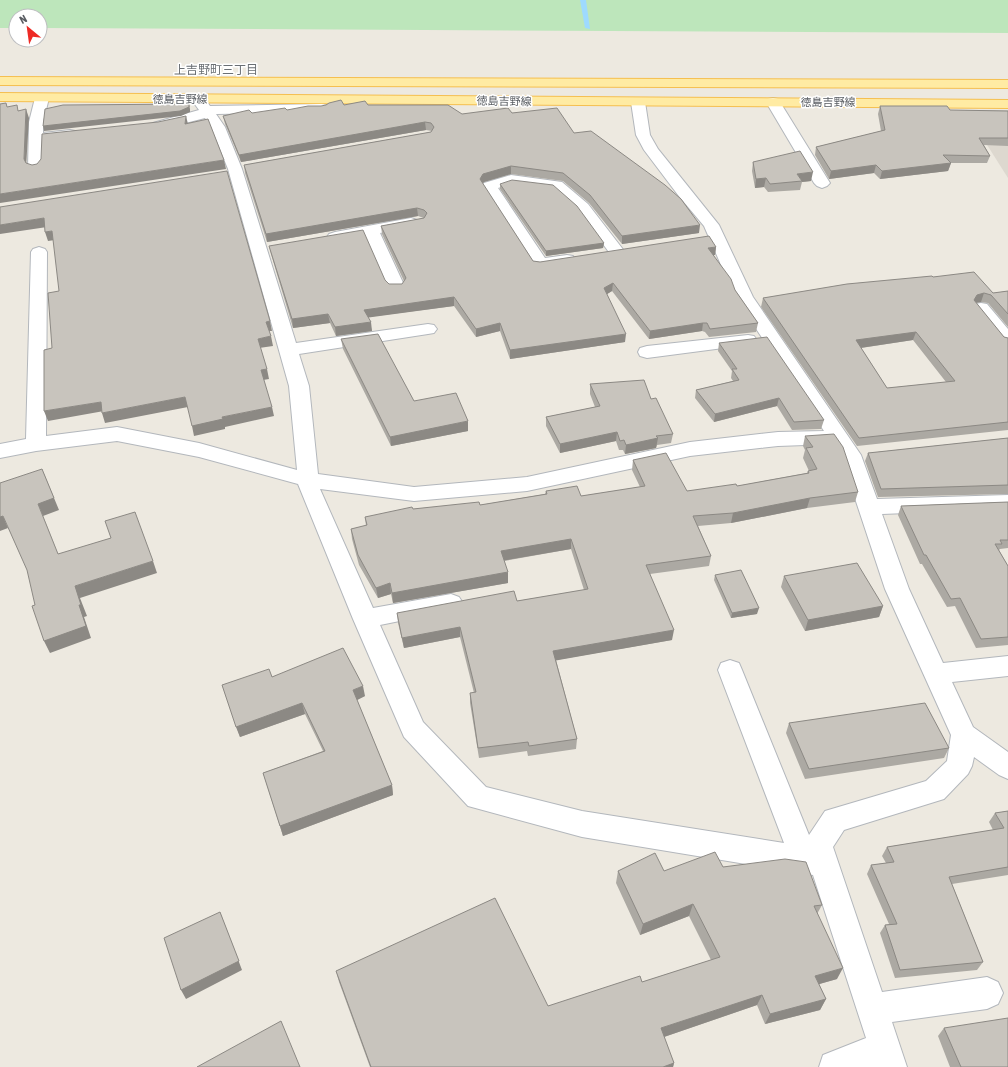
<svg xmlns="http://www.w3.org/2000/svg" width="1008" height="1067" font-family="'Asap Condensed','Noto Sans JP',sans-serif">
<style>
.education{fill:#ddd8cf}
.green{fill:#bde6bb}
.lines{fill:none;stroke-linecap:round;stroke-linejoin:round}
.stream{fill:#9edaff;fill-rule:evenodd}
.street-casing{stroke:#b3b7bc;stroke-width:2}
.primary-casing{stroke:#f5bf50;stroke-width:2}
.street{fill:#fff;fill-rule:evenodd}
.primary{fill:#ffeba3;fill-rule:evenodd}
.wall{fill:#aca9a3;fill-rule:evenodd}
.shaded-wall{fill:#8c8984}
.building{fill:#c8c4bd;stroke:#8c8984;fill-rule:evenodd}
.labels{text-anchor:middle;stroke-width:3;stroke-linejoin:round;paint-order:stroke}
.far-street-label{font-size:11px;fill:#595d62;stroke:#fff}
.far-neighbourhood-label{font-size:12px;fill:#6a6f74;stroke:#fff}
</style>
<rect width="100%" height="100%" fill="#ede9e0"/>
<!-- education -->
<path class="education" d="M965,110H1008V178Z"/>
<!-- green -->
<path class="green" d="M0,0H1008V33L40,28V16H16V28H0Z"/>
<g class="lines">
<!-- stream -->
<path class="stream" d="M580,0H586L590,29L585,28Z"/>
<!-- street casing -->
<g class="street-casing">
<path id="street" d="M42,94L47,95L49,98L43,122V133L70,130L75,131L77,134L75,137L43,141L42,168L40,171L35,172L30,171L28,168L29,122L35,98L37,95Z
M198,95L203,96L210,106L322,104L327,105L329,108L327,111L322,112L216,114L225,127L242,169L296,343L428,324L434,325L437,329L434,333L428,334L299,354L309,386L318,474L414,487L527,477L690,442L778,432L824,431L735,297L704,226L678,195L644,150L636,135L631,102L633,99H643L645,102L650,135L658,149L719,225L753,297L861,455L877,499L1008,495V509L882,514L909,589L943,663L1008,656V676L952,682L973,727L1008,752V779L999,775L974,757L972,766L968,774L944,799L844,830L833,847L882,992L987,977L998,982L1003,993L998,1004L987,1009L892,1022L907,1067H819L823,1055L866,1038L813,875L582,837L468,806L404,737L353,619L298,484L199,457L117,441L36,451L0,458V444L26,439L31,252L33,249L39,247L45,249L47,252L46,436L117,427L199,443L297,470L289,386L228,169L211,127L205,118L158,130L153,129L151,126L153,123L199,110L191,99L193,96ZM833,444L841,456L885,589L951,735L947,761L926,781L825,811L809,835L742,670L739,663L730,660L721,663L718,670L784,843L582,811L486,787L423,722L380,625L459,609L463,603L459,597L451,594L373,608L320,489L414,501L527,491L690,456L778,446Z
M773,98L778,99L780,102L830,183L827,186L822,188L817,186L814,183L766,102L768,99Z
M511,175L562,182L588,204L625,252L623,255L617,257L611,255L578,210L553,189L512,184L498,188L545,258L567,255L573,256L575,260L573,264C561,266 546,270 534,268L481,186L484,183Z
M411,218L417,220L419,223L417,226L380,233L405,287L402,291L396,292L390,291L387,287L365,236L335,242L329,240L327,237L329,234L335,232Z
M981,303L987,304L1008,329V346L1002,345L972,308L975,304Z
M748,335L754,336L757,340L754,344L647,358L640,356L638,352L640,348L647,346Z"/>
</g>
<!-- primary casing -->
<g class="primary-casing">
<path id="primary" d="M0,77L1008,80V88L0,85Z
M0,93L1008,100V108L0,101Z"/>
</g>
<!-- street -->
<use href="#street" class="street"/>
<!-- primary -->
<use href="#primary" class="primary"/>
</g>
<!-- wall -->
<path class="wall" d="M344,105H368L462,114L512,113L574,133L699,233L622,244L589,203L563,181L511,174L484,182L482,183L533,261L540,262L716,247L715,255H713L735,290L758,323L756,332L709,337L705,332L702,331L649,339L612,291L607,294L625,342L510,359L500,331L476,337L454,306L368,317L372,331L336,336L330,323L293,328L271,254L269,246L385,280L389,284H402L404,281L382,234L381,226L424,218L418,216L267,242L245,173L244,165L431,132L432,131L426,130L241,162L225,124L223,116Z
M880,106L950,110L1008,111V146L984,145L990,156L987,163H951L948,171L880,179L874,173L829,179L815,155L816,147L881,131L878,114Z
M753,162L811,181L802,182L800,190L768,192L764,187L755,188L752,171Z
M500,184L604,243L603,248L546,256L500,189Z
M933,277L993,293L1008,291V327L988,303L981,302L976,303L1004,337L1008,338V430L857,446L761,307L763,298ZM913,340L946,382L887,388L861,348Z
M341,339L414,401L468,431L391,446L343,349Z
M719,343L824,420L821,429L792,430L777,406L714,422L695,398L696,390L733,381L731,378L732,371L718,351Z
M590,384L651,399L673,434L671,443L657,445L656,448L625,454L623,450H619L616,441L560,453L546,426V417L595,407L590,394Z
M805,436L858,492L855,502L807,508L731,523L698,526L711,556L709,566L650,574L672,640L556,660L577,739L576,749L528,756L527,751L479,758L470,703V693H474L460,637L404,648L398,623L397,613L517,601L584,590L571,549L504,561L508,583L393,603L391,594L378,598L359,565L352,539L351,529L366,526L365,517L413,509L480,505L545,494L546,491L581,496L640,487L632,470L633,460L687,491L737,486L807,473L808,471H809L803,458L805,450L803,446Z
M1008,438V494L878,497L865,461L868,453Z
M1008,502V548L1000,549L999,550L1008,566V645L976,648L955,606L947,607L922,564H920L898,515L901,506Z
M715,575L757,614L731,618L714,580Z
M784,576L883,606L879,617L805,631L781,587Z
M272,677L365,696L357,700L392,785L393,795L283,836L263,773L323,751L305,714L240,737L222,685Z
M789,723L949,748L944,758L805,779L786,733Z
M1008,811V875L952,884L983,962L977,970L895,978L880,933L885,925L889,924L867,874L871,865L886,863L882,856L887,847L993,830L989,822L995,813Z
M723,867L822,905L817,914L837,979L819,984L826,999L820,1010L765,1024L757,1005L664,1037L674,1063L673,1067H370L339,982L336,971L548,1006L642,982L711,960L689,916L640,935L616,883L618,871H664Z
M944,1028L1008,1067H950L938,1036Z"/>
<!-- shaded-wall -->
<path class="shaded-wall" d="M189,104L190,109V112L181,116L44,131L43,126Z
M26,109L29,118L26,168L24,159Z
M186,116L188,124H185Z
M425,122L426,130L241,162L239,155Z
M224,160L226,169L0,203V194Z
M951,163L948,171L880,179L882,171Z
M876,165L874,173L829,179L831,171Z
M511,166V174L484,182L480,187V179L483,174Z
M813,172L811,181L802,182V181L797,174Z
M766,178L764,187L755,188L756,179Z
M417,208L418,216L267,242L266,234Z
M44,218L47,227L0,234V225Z
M700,225L699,233L622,244V236Z
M52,231L55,240L48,241L45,232Z
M604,243L603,248L546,256V251Z
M716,247L715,255L707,256L708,248Z
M613,283L612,291L604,296V288Z
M984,293L981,302L974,303V300L977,295Z
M454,297V306L365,318L364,310Z
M328,314L330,323L293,328L292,319Z
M270,321L272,331H268L266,322Z
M371,322L372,331L336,336L335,327Z
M500,323V331L476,337V329Z
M703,323L702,331L649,339L650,331Z
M916,332L913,340L853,349L856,340Z
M626,334L625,342L510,359V350Z
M271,336L273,346L259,348L258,339Z
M267,369L269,379L263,380L261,370Z
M185,397L188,407L105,423L102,413Z
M779,398L777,406L714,422L715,414Z
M101,402L104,411L48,421L44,411Z
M272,407L274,416L225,427V429L194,436L192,426L222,417Z
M468,421V431L391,446L390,437Z
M617,432L616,441L560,453V444Z
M658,438L656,448L625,454L626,445Z
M42,469L59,510L43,516L63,566L38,504Z
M810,498L807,508L731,523L733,513Z
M3,516L8,528L0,531V517Z
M571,539V549L501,561V551Z
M153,561L157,573L80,598L87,616L84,617L91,638L50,653L44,641L75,586Z
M508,572V583L393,603L392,593Z
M390,583L391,594L378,598L376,588Z
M883,606L879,617L805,631L808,620Z
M759,608L757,614L731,618L732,613Z
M460,627V637L404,648L402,638Z
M674,630L672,640L553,661V651Z
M363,686L365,696L355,701L353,690Z
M302,703L305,714L240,737L236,727Z
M392,785L393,795L283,836L280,826Z
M693,904L689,916L640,935L643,924Z
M220,912L242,970L186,999L181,990Z
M843,968L837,979L809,987L815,976Z
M762,995L757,1005L658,1039L661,1028Z
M826,999L820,1010L765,1024L770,1014Z
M674,1063L673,1067H663Z"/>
<!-- building -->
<path class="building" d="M341,100L344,105L365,101L368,105H448L462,114L508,108L512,113L557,108L574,133L591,131L665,185L681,199L700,225L622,236L590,195L563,173L511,166L483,174L480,179L533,261L540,262L709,236L716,247L708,248L731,279L735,290L758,323L710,329L707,323H703L650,331L613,283L604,288L626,334L510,350L500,323L476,329L454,297L364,310L371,322L335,327L328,314L292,319L269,246L363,230L385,280L389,284H402L406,278L381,226L424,218L427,213L424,210L417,208L266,234L244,165L431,132L434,127L431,123L425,122L239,155L223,116L249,110L252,113L285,108L287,110L308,106H321L326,105L329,103Z
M6,103L7,107L17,105L18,111L26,109L24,159L26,163L32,165L37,164L41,159L42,134L158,122L186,116L185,124L208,119L224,160L0,194V104Z
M189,104V107L180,111L43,126L45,109L63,105Z
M880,106H947L950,110L1008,111V138H979L990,156L943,155L951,163L882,171L876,165L831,171L816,147L885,130Z
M800,151L813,172L797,174L802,181L770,184L766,178L756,179L753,162Z
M227,171L270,321L266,322L271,336L258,339L267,369L261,370L272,407L222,417L223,419L192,426L185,397L102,413L101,402L44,411V350L52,348L48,293L59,291L52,231L45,232L44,218L0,225V207Z
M512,180L553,185L577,206L604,243L546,251L500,184Z
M974,272L993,293L1008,291V314L991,295L984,293L977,295L974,300L1004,337L1008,338V422L859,438L763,298L847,284L932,276L933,277ZM916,332L955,381L887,388L856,340Z
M378,334L414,401L456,393L468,421L390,437L341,339Z
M767,337L824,420L794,422L779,398L715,414L696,390L739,380L732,369H737L719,343Z
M644,380L651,399L656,398L673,434L656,436L658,438L626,445L624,440L620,441L617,432L560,444L546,417L600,406L590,384Z
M834,434L843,447L858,492L810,498L733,513L693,516L711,556L646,565L674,630L553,651L577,739L529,746L528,742L478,748L470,693L476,692L460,627L402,638L397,613L514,591L517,601L588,589L571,539L501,551L508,572L392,593L390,583L376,588L358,555L351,529L367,525L365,517L412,507L413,509L479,502L480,505L547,494L546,491L577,486L581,496L645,486L633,460L666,453L687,491L736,484L737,486L809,473L808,471L817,469L806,448L813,447L805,436Z
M1008,438V485L881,489L868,453Z
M42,469L54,498L38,504L58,554L111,538L105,521L135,512L153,561L75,586L81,605H79L86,626L44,641L32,606L35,605L27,570L3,516L0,517V483Z
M1008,502V540H1000L1002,544H995L1008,566V637L981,639L960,598L951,599L926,555H924L901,506Z
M857,563L883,606L808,620L784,576Z
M741,570L759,608L732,613L715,575Z
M343,648L363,686L353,690L392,785L280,826L263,773L325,751L302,703L236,727L222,685L269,669L272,677Z
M925,703L949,748L809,769L789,723Z
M1008,811V867L949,877L983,962L900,970L885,925L897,924L871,865L894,862L887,847L1004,828L995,813Z
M715,852L723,867L785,859L806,862L822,905L814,906L843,968L815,976L826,999L770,1014L762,995L661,1028L674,1063L663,1067H371L336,971L495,898L548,1006L640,976L642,982L720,957L693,904L643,924L618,871L655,853L664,871Z
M220,912L239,961L181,990L164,938Z
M1008,1018V1067H961L944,1028Z
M281,1021L300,1067H197Z"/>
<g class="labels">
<!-- far-street labels -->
<g class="far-street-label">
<text x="180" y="103">徳島吉野線</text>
<text transform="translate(504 101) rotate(1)" y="4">徳島吉野線</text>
<text x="828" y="106">徳島吉野線</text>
</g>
<!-- far-neighbourhood labels -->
<g class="far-neighbourhood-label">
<text x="216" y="74">上吉野町三丁目</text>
</g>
</g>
<!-- north arrow -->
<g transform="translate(28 28) rotate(331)"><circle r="19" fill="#ffffff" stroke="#bdbec0"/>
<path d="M0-3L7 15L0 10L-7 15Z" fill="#ee2a25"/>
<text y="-6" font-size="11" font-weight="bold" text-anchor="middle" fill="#595d62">N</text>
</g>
</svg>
